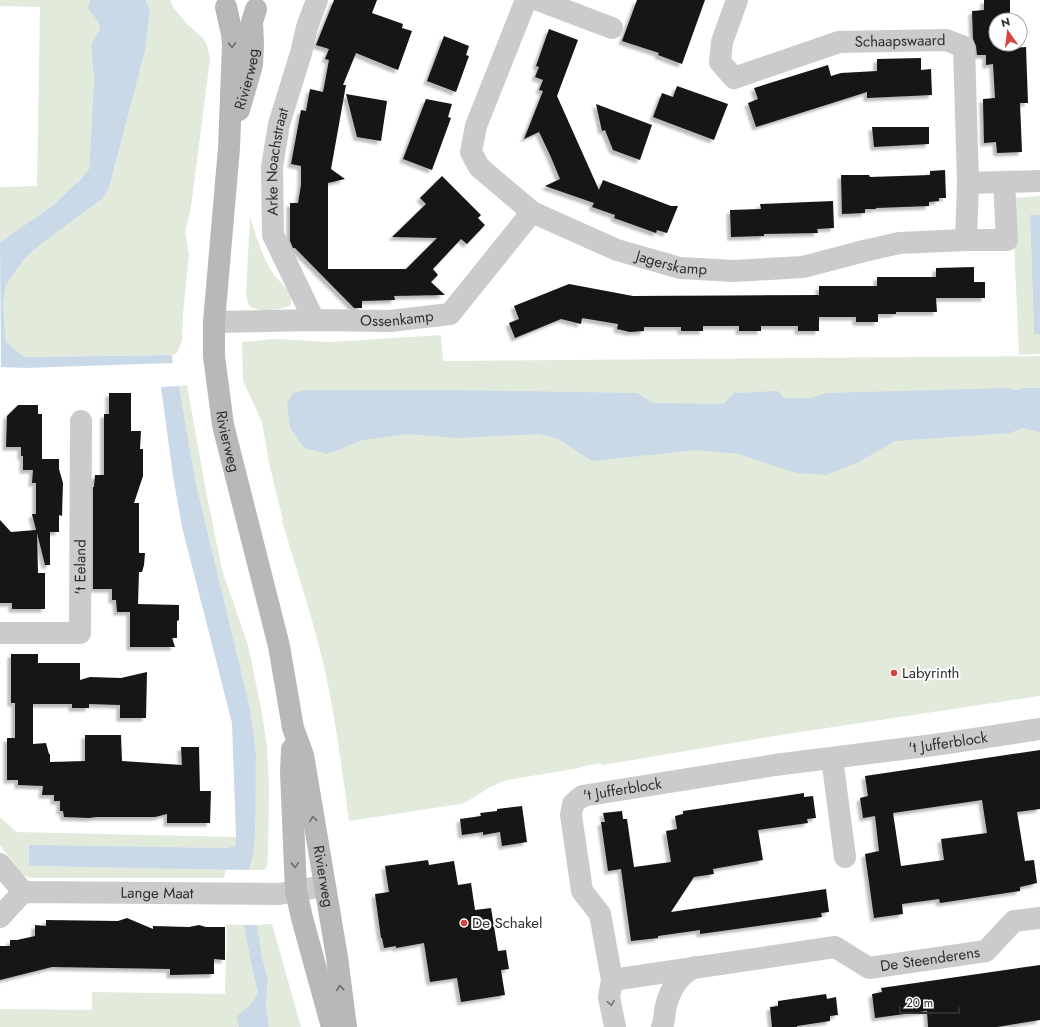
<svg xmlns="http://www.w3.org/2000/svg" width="1040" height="1027" font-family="Jost,sans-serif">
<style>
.green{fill:#e2eadc}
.water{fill:#cad9e8}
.building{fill:#151515;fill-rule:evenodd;filter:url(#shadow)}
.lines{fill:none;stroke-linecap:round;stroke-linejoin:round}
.street{stroke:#cbcbcb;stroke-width:22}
.secondary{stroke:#b8b8b8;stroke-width:22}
.oneway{stroke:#6c6c6c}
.oneway2{stroke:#757575}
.poi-dot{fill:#d6443e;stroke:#fff;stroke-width:1.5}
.labels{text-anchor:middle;stroke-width:4;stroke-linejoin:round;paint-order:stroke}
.street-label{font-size:15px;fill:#2e2e2e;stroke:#fff}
.poi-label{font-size:15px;fill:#2e2e2e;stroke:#fff;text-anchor:start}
</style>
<defs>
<filter id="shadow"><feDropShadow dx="-3.5" dy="3.5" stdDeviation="1" flood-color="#0004"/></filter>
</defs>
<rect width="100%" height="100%" fill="#fff"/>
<!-- green -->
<path class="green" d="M0,0H90L89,8L99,23L100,29L91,45L94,80L89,169L82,178L52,206L0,242V187L37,186L40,7L0,6Z
M146,0H170L173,7L187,24L203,38L207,45L210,59L191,207L185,232L189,255L183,313L182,341L177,353L172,355L24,357L6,342L3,304L6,285L24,259L41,244L102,199L109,188L145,51L150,11Z
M1040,196V215H1030L1034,334H1040V354L1019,355L1012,198Z
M250,216C256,236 262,257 274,275C281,284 296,294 290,306C278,310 259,313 249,306L246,295Z
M441,335L443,361L1040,356V696L774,736L603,765L600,763L580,767V768L507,780L490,787L468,801L460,804L349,821C343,776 337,730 328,685C317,630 298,575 282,521L283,520L269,463L262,422L243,381L242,342L274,339L331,342Z
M187,385L204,481L222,570L248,645L262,713L267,747L269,788L268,855L267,866L264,870H249L253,856L256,753L250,708L196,484L179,386Z
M0,817L16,832L236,837L235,846L226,848L29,846V866L226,869L224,878H30L23,875L0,845Z
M227,924L244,925L251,964L258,993L249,1006L238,1016L239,1027H0V1009L92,1010V992L225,994Z
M272,924L301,1027H269L266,1003L268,981L262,956L257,925Z"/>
<!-- water -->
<path class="water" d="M90,0H146L150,11L145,51L109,188L102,199L41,244L24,259L6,285L3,304L6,342L24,357L172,355L173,363L24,368L1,367L0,242L52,206L82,178L89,169L94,80L91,45L100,29L99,23L88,8Z
M1030,215H1040V334H1034Z
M179,386L196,484L250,708L256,753L255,834L253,856L249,870L29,866V845L226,848L235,846L236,837L232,723L182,527L173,476L161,387Z
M1009,388L1016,390L1024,388H1040V432L1022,428L1010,433L895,441L859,462L826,475L796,473L739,454L696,450L592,461L558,439L539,434L457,438L407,434L363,440L328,454L304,448L290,428L287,404L293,393L307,390H442L637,393L653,403L723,404L734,393L778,391L784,398H810L827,393Z
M244,925H257L262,956L268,981L266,1003L269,1027H239L237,1016L249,1006L258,993L251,964Z"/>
<!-- building -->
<path class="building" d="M334,0H377L372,13L403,24L402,28L412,31L398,70L356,53L343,85H346L331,169L345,179L328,183V269H406L437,238L392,237L426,204L420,198L442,176L481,215L478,218L485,225L467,244L461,239L433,269L438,275L431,282L445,295L394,296L395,300L362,301V308H354L295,248H293L290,241V203H298L301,185V166L291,164L301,110L306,111L310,89L323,92L329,60L325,59L329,49L316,45Z
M637,0H705L682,64L658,55L659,53L622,41Z
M984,0H1010V20H996V44H1011V48L1026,47L1028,103H1020L1022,152L997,153L996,142L984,143L983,99L995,98L993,64L986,65V55H977L976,46L973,39L972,11L984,10Z
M549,29L578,40L557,96L599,190L603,180L671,206H678L667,233L657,230L656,233L614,218L615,215L592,207L594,203L545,186L560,179L550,155L539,132L524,139L543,91L539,90L543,80L535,77L539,67L536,66Z
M444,36L469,46L466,55L469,56L456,92L427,81Z
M921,58V70L931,69L932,95L867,98V92L756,127L748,103L758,99L754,88L828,65L831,76L841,73L877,71V59Z
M677,86L728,104L714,140L653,117L662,93L673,97Z
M346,94L387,101L381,141L357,137Z
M426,99L452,104L448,117L451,118L432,170L403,159Z
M596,104L652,125L640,160L613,150L605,130L602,131Z
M872,127H929V144L874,147Z
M945,170L946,198H939V201L929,202V206L876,208V209H865V213L842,214L841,175H869L870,177L930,175V171Z
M833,201L834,228L817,229L818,233L764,234V236L731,237L730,210L761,209L760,204Z
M974,267V282H985V298H936L937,312H896V314H878V322H856V317H819V331H798V326H761V331H739V326H703V331H681V327H644V331L630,332L617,329L618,324L582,318L581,324L561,319L515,338L509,323L519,319L514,306L569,284L633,296L819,295V286H877V277H936V268Z
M109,393H131V431H141L140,449H143V476L134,503H139V553H145L144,565L142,572H139L138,604L179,605V620L177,621V638H172L175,647H130V612H117L116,600H112V589H93V487H94L95,475H104V414H109Z
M18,405H38V414H42V459H59V469L63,483L62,516L59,515V532H50V565H45L37,533L38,573H45V609H12V603H0V520L11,532L36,530L32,514H36V483H32L33,470H23V456H21V447H6L7,416Z
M11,654H38V663H80V680L90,677L121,678L147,672L146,718H120V705L89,704V708H72V704H33V744L46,743L49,754H50V762L85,761V735H121L122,761L182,765L181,747H199L200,791H211L210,823H167V814L155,817H96L89,818L64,817L63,811H60V801H54V795H42L43,786L18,785V780H7V738H15V703H11Z
M1040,750V809L1017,812L1025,861L1034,860L1037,883L1020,887V891L940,903L939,899L902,904L903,914L874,918L865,854L879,851L875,816L863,818L860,798L868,796L865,776ZM982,800L987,833L941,839L944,860L901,866L893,813Z
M804,793V797L813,796L816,818L807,819L808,823L758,830L763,860L713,869L714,874L694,877L671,912L826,889L829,912L821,913L822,917L700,934V930L658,936V938L631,941L621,869L608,871L601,822H605L603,813L622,811L623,819H627L634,867L671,862L666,831L677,829L675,816L683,814V811Z
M522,806L527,842L502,846L500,832L483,835V832L462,835L460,819L481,816L480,813L497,811V809Z
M428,860L429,865L454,861L458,885L471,883L475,910L491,908L498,951L506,950L509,969L501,970L505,995L461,1002L457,978L430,982L424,943L396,948V946L384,948L382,938H381L375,894L389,892L385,866Z
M127,918L153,929V926L189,927L199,925L206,927H225V960L214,959V974L170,975V969L52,967L0,980V946H10V940H17L35,936V925L46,926V920L118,921Z
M1040,965V1020L997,1027H928L927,1011L875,1018L872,994L882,992L881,988Z
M826,994L827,999L836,997L838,1015L830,1016V1021L797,1026V1027H772L770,1007L778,1006V1001Z"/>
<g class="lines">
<!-- street -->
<g class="street">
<path id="s1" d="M526,0L476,126L471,152L479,167L532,212L617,250L680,268L734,271L803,267L864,251L899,243L966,240H1007L1004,182"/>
<path d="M538,0L612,28"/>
<path id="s2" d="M737,0L722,42L720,62L734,78L839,42L946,40L964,47L968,183L966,240"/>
<path d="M968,183L1040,181"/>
<path id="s3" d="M314,320L273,235L272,167L279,124L301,53L307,27L317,0"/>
<path id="s4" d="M214,322L314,320L390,321L450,314L532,212"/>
<path id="s5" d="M0,633H80L81,421"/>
<path d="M832,758L845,857"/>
<path d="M0,864L23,892"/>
<path id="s6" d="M0,917L23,892L279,894L324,886"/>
<path id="s7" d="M612,980L835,947L869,968L986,951L1014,921L1040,918"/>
<path id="s8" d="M615,1027L609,997L612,980L600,914L582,891L571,815L573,804L582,796L775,765L934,745L1040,729"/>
<path d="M662,1027C665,1020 664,1013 666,1006C670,989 680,974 695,967"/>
</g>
<!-- secondary -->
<g class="secondary">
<path id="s9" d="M226,7L232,34L233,45L229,148L214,322V356L223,425L279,646L293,728L303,755L337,957L346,1027"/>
<path id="s10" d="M239,110L252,65L253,45L252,22L256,9"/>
<path d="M292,749L291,772L296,891L302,918L332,1027"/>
</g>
</g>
<!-- one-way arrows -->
<defs><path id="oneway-chevron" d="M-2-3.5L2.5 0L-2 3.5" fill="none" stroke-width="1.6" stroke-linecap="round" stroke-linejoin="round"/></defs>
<g class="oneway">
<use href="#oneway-chevron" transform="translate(232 45) rotate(89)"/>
<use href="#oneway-chevron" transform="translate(313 819) rotate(-99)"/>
<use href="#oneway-chevron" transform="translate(295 865) rotate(88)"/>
<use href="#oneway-chevron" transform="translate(340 988) rotate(-96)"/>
</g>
<use class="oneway2" href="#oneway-chevron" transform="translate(611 1003) rotate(80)"/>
<!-- markers -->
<g class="poi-dot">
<circle cx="894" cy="673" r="4"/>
<circle cx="464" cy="923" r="4"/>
</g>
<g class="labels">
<!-- street labels -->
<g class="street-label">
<text dy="5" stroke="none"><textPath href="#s2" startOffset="258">Schaapswaard</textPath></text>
<text dy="5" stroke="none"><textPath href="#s10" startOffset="32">Rivierweg</textPath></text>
<text dy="5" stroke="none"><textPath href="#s3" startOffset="168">Arke Noachstraat</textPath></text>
<text dy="5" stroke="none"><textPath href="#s1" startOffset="398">Jagerskamp</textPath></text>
<text dy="5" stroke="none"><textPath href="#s4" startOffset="183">Ossenkamp</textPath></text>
<text dy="5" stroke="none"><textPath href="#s9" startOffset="437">Rivierweg</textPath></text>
<text dy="5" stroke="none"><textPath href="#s5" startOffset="146">'t Eeland</textPath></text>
<text dy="5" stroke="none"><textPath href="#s8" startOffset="614">'t Jufferblock</textPath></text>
<text dy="5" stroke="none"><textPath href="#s8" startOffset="285">'t Jufferblock</textPath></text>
<text dy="5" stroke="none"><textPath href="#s9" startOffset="883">Rivierweg</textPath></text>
<text dy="5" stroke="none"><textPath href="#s6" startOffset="168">Lange Maat</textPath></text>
<text dy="5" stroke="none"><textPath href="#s7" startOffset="327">De Steenderens</textPath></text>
</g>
<!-- poi labels -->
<g class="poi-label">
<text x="902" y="678">Labyrinth</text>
<text x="472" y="928">De Schakel</text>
</g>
</g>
<!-- north arrow -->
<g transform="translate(1008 32) rotate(346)"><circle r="19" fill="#ffffff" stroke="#ababab"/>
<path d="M0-3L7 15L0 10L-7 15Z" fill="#d6443e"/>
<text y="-6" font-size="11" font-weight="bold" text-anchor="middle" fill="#2e2e2e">N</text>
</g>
<!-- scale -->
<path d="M900 1007v6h59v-6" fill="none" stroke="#2e2e2e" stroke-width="2"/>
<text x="906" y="1007" font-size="12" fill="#2e2e2e" stroke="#ffffff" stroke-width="3" paint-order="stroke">20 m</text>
</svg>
